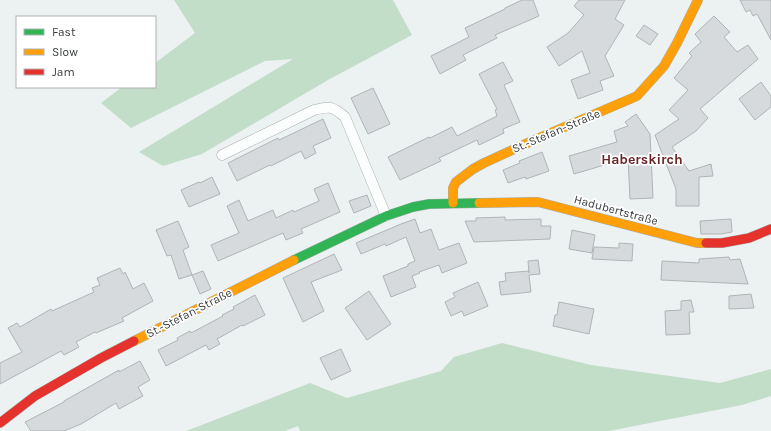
<svg xmlns="http://www.w3.org/2000/svg" width="771" height="431" font-family="Karla,sans-serif">
<style>
.green{fill:#c2dec9}
.building{fill:#d7dadd;stroke:#b1b4b6}
.lines{fill:none;stroke-linecap:round;stroke-linejoin:round}
.street-casing{stroke:#a9adae;stroke-width:11}
.fast-casing{stroke:#a9adae;stroke-width:10}
.slow-casing{stroke:#a9adae;stroke-width:10}
.jam-casing{stroke:#a9adae;stroke-width:10}
.street{stroke:#fcfdfd;stroke-width:10}
.fast{stroke:#30b455;stroke-width:9}
.slow{stroke:#ff9f0a;stroke-width:9}
.jam{stroke:#e5322d;stroke-width:9}
.labels{text-anchor:middle;stroke-width:3.5;stroke-linejoin:round;paint-order:stroke}
.street-label{font-size:12px;fill:#373c3d;stroke:#fff}
.quarter-label{font-size:14px;font-weight:bold;fill:#6a2427;stroke:#fff}
</style>
<rect width="100%" height="100%" fill="#ecf1f2"/>
<!-- green -->
<path class="green" d="M174,0H393L412,35L328,80L202,154L163,166L139,152L293,59L265,61L131,128L101,103L122,87H155V63L195,33Z
M502,343L591,365L720,383L771,369V396L742,405L609,431H300L298,426L285,431H186L310,383L347,398L441,371L454,357Z"/>
<!-- building -->
<path class="building" d="M522,0H533L539,16L495,35L497,38L463,55L466,60L440,74L431,56L469,37L465,28L505,9V8Z
M579,0H625L615,19L624,25L605,56L614,76L600,81L603,90L578,99L571,80L590,73L582,51L559,66L547,47L568,33L584,15L574,6Z
M740,0H771V40L757,14L753,16L750,10L746,12Z
M714,16L730,32L724,37L737,52L748,45L758,59L700,109L708,118L696,131L672,147L689,171L711,164L713,176L699,177V206H676V189L655,135L679,119L669,110L688,90L674,78L692,56L689,53L701,42L695,34Z
M644,25L658,34L650,45L636,36Z
M503,62L513,81L504,85L520,122L503,129L504,133L479,145L477,140L439,158L441,161L400,180L388,157L429,137L430,138L452,127L457,136L497,116L495,110L497,109L479,74Z
M761,82L771,96V107L755,120L739,99Z
M373,88L390,124L368,134L351,98Z
M636,114L650,134L653,198L630,199L628,158L574,174L569,156L617,142L614,131L628,126L625,122Z
M323,119L331,138L313,146L316,153L305,159L301,151L271,166L270,165L237,181L228,163L278,138L279,140Z
M542,152L549,171L526,179L525,177L508,183L503,170L520,163L519,161Z
M212,177L220,194L189,207L181,190L199,182L200,183Z
M328,183L340,212L301,229L303,233L286,240L283,233L218,261L211,245L239,233L227,206L239,200L248,221L273,210L276,218L293,210L294,212L319,201L314,189Z
M367,195L371,206L354,213L349,201Z
M505,217V220L541,219V226H551L550,239L474,242L465,221H476V218Z
M415,219L420,233L431,229L439,250L459,243L467,263L442,273L439,265L419,272L420,273L412,276L416,287L391,297L383,276L408,266V264L415,261L406,237L386,246L385,244L361,254L356,243L401,224Z
M731,219L732,232L721,234H701L700,221Z
M178,221L189,247L183,250L192,275L179,279L171,255L167,256L156,230Z
M572,230L595,235L592,253L569,249Z
M619,243L633,244L632,261L592,259L594,247L619,248Z
M334,254L342,270L311,282L324,311L303,322L283,278Z
M729,257L730,260L740,259L748,284L661,280L662,261L699,263V259Z
M538,260L540,274L529,275L531,292L501,295L499,282L506,281L505,273L529,271V273L528,261Z
M120,268L123,274L125,272L133,289L144,283L153,301L122,318L124,321L96,333L95,332L76,342L79,347L64,355L61,351L0,384V363L22,352L8,328L17,323L20,327L51,309L52,311L94,292L92,288L100,285L97,278Z
M203,271L211,289L200,294L192,275Z
M478,282L488,306L464,316L462,311L451,316L445,302L455,297L453,293Z
M369,291L391,324L367,340L345,308Z
M751,294L754,308L729,309V296Z
M255,295L265,315L243,326L242,325L217,339L220,344L209,350L206,345L166,366L158,350L178,340L177,338L190,331L191,333L223,316L222,315L234,309L233,307Z
M691,300L694,312H689L690,334L666,335L665,311L681,310V301Z
M559,302L594,309L589,334L553,326L555,315H557Z
M341,349L351,371L331,380L320,358Z
M140,361L150,380L138,387L143,396L119,409L116,403L81,424L64,431H31L25,422L64,402V401L119,370V372Z"/>
<g class="lines">
<!-- street casing -->
<g class="street-casing">
<path id="street" d="M222,155L314,110C330,106 332,106 345,117L386,216"/>
</g>
<!-- fast casing -->
<g class="fast-casing">
<path id="fast" d="M294,260L386,216L413,207L429,204L479,203"/>
</g>
<!-- slow casing -->
<g class="slow-casing">
<path id="slow" d="M453,203V188L456,182L473,169L484,163L532,141L637,96L664,66L677,43L698,0
M479,203L538,202L697,243H706
M134,341L294,260"/>
</g>
<!-- jam casing -->
<g class="jam-casing">
<path id="jam" d="M706,243H722L749,238L771,229
M0,423L35,396L101,358L134,341"/>
</g>
<!-- street -->
<use href="#street" class="street"/>
<!-- fast -->
<use href="#fast" class="fast"/>
<!-- slow -->
<use href="#slow" class="slow"/>
<!-- jam -->
<use href="#jam" class="jam"/>
</g>
<g class="labels">
<!-- street labels -->
<g class="street-label">
<text transform="translate(556 131) rotate(-23)" y="4">St.-Stefan-Straße</text>
<text transform="translate(616 210) rotate(15)" y="4">Hadubertstraße</text>
<text transform="translate(189 313) rotate(-27)" y="4">St.-Stefan-Straße</text>
</g>
<!-- quarter labels -->
<g class="quarter-label">
<text x="642" y="164">Haberskirch</text>
</g>
</g>
<!-- legend -->
<rect x="16" y="16" width="140" height="72" fill="#ffffff" stroke="#afb1b1"/>
<rect x="24" y="29" width="20" height="6" fill="#30b455" stroke="#afb1b1"/>
<text x="52" y="36" font-size="12" fill="#373c3d">Fast</text>
<rect x="24" y="49" width="20" height="6" fill="#ff9f0a" stroke="#afb1b1"/>
<text x="52" y="56" font-size="12" fill="#373c3d">Slow</text>
<rect x="24" y="69" width="20" height="6" fill="#e5322d" stroke="#afb1b1"/>
<text x="52" y="76" font-size="12" fill="#373c3d">Jam</text>
</svg>
